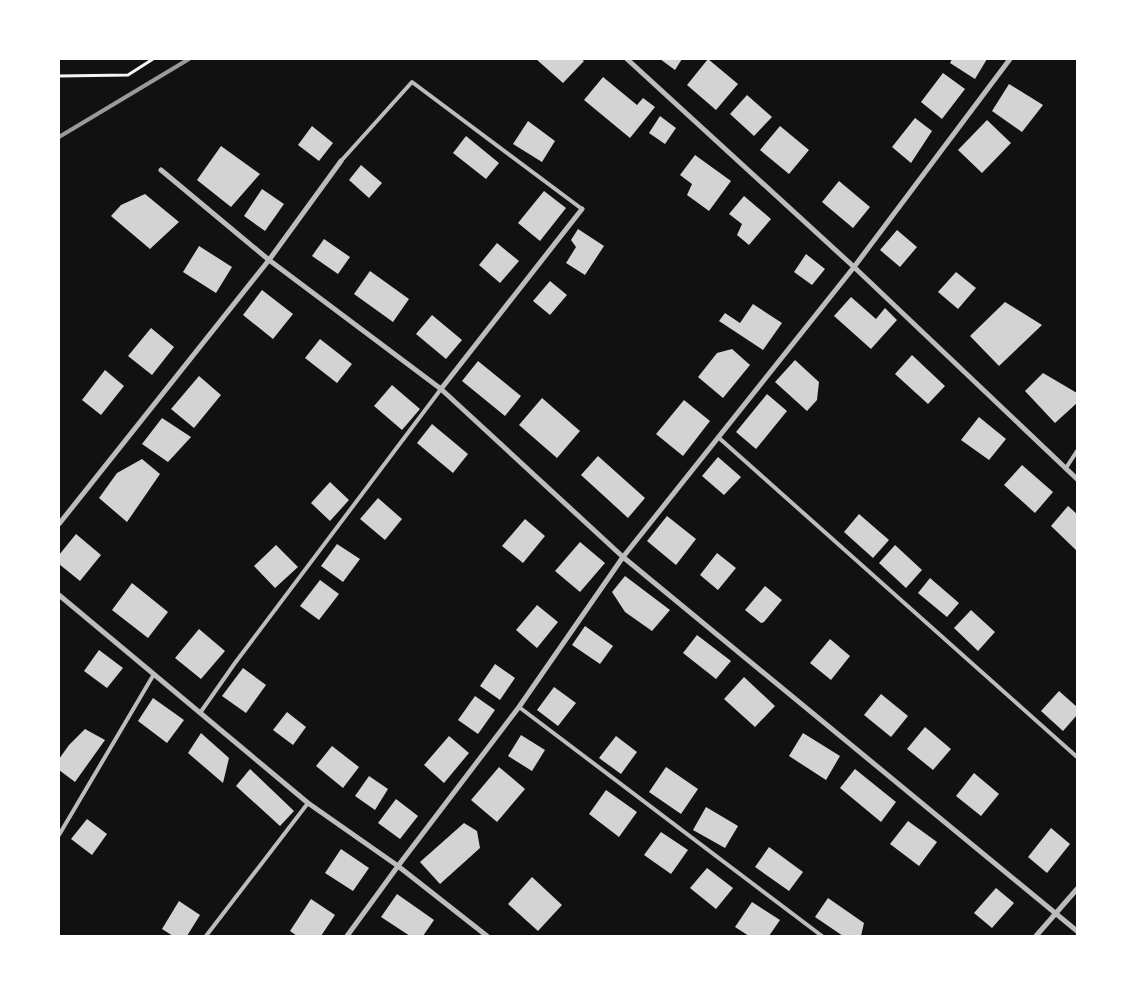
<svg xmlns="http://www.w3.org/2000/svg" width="1136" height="995" font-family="'Sofia Sans Condensed',sans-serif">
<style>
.building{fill:#d3d3d3}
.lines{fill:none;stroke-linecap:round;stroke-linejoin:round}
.path{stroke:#f5f5f5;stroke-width:3}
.service{stroke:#bcbcbc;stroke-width:4}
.minor{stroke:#bcbcbc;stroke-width:5}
.rail{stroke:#9a9a9a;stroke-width:4}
</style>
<rect width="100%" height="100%" fill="#111"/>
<!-- building -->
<path class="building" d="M536,59H581L584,61L563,83Z
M660,59H682L675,70Z
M708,59L738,84L716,110L687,85Z
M952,59H987L975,79L950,63Z
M943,73L965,89L942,119L921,102Z
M603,77L637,105L643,98L655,107L630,138L584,100Z
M1009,84L1043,105L1022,132L992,111Z
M747,95L772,117L754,136L730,114Z
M660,116L676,128L665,144L649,133Z
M915,118L932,131L911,163L892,147Z
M987,120L1011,143L982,173L958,150Z
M528,121L555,141L542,162L513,144Z
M312,126L333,143L319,161L298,145Z
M780,126L809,150L789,174L760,150Z
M466,136L499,163L486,179L453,153Z
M221,146L260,174L231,207L197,180Z
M695,155L731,181L709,211L687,195L692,184L680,175Z
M361,165L382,183L369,198L349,180Z
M839,181L870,207L853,228L822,202Z
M262,189L284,204L265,231L244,216Z
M544,191L566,208L540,241L518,223Z
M145,194L179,222L150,249L111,216L121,205Z
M744,196L771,219L749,245L737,235L742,224L729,214Z
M578,229L604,246L585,275L566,263L576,247L571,240Z
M897,230L917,247L900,267L880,250Z
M324,239L350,257L338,274L312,256Z
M497,243L519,261L500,283L479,265Z
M199,246L232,267L216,293L183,272Z
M806,254L825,269L812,285L794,272Z
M370,271L409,299L393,322L354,294Z
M956,272L976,288L958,309L938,292Z
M550,281L567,295L550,315L533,301Z
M262,290L293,314L273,339L243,315Z
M851,297L876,319L885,308L897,320L871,349L834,316Z
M1005,302L1042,325L999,366L970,336Z
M753,304L782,323L763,350L719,321L725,313L740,323Z
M432,315L462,340L446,359L416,334Z
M151,328L174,347L152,375L128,356Z
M320,339L352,364L337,383L305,358Z
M732,349L750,365L723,398L698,377L717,353Z
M912,355L945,386L928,404L895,374Z
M795,360L819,382L817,400L807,411L775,382Z
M478,361L521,396L505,416L462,381Z
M105,370L124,386L101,415L82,400Z
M1043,373L1077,393V403L1055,423L1025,391Z
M199,376L221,395L194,428L171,409Z
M392,385L420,409L402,430L374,406Z
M767,394L787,411L756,449L736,432Z
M542,398L580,431L557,458L519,425Z
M684,400L710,421L683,456L656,434Z
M979,417L1006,439L989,460L961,440Z
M162,418L191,437L168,462L142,444Z
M432,424L468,454L453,473L417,443Z
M598,456L645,498L628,518L581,475Z
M718,457L741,477L724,495L702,476Z
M142,459L160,474L127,522L99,498L117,473Z
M1022,465L1053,492L1035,513L1004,485Z
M330,482L349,500L330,521L311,503Z
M378,498L402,519L385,540L360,519Z
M1068,506L1077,514V551L1051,526Z
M859,514L889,540L873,558L844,532Z
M667,516L696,539L676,565L647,541Z
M525,519L545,536L523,563L502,546Z
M76,534L101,555L80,581L59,564V555Z
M580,542L605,563L580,592L555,571Z
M337,544L360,559L343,582L321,566Z
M276,545L298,567L275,588L254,566Z
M895,545L922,570L906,588L879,563Z
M717,553L736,568L718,590L700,575Z
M625,576L670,610L652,631L625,612L612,592Z
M930,578L959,603L947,617L918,593Z
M320,580L339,594L319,620L300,606Z
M132,583L168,612L148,638L112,610Z
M765,586L782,600L764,622L761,623L745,610Z
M537,605L558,622L537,648L516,630Z
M971,610L995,632L978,651L954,628Z
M585,626L613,646L600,664L572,645Z
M199,629L225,651L201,679L175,658Z
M697,635L731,661L716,679L683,653Z
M830,639L850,656L831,680L810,663Z
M99,650L123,668L107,688L84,671Z
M495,664L515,678L500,700L480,686Z
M243,668L266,685L246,713L222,696Z
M744,677L775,706L755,727L724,699Z
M554,687L576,703L558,726L537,710Z
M1059,691L1077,707V715L1063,731L1041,711Z
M881,694L908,716L891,737L864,715Z
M475,696L495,710L478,734L458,720Z
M153,698L184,720L167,743L138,721Z
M287,712L306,727L293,745L273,730Z
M925,727L951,749L933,770L907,749Z
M85,729L105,740L75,782L59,770V759L69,745Z
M201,733L229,758L223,783L188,753Z
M803,733L840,756L826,780L789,756Z
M521,735L545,750L532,771L508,756Z
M449,736L469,753L444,783L424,765Z
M616,736L637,752L621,774L599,758Z
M332,746L359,767L343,788L316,766Z
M499,767L525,789L497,822L471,800Z
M666,767L698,789L681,814L649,792Z
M250,769L294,811L280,826L236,786Z
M855,769L896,802L881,822L840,788Z
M974,773L999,794L981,816L956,796Z
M369,776L388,789L375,810L355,796Z
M606,790L637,812L619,837L589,814Z
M396,799L418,816L400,839L378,823Z
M706,807L738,826L725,848L693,830Z
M87,819L107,834L92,855L71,839Z
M908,821L937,842L919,866L890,844Z
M464,823L477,831L480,848L440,884L420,862Z
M1051,828L1070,844L1047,873L1028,857Z
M661,832L688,850L671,874L644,855Z
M769,847L803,872L789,891L755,867Z
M341,849L369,868L353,891L325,873Z
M707,868L733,888L716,909L690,888Z
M532,877L562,905L538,931L508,904Z
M996,888L1014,903L992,928L974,913Z
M397,894L434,920L423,936H410L381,917Z
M828,898L864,923L861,936H843L815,917Z
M311,899L335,915L321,936H297L290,931Z
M179,901L200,915L187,936H173L162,929Z
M752,902L780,920L769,936H749L735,927Z"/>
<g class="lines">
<!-- path -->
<path class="path" d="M59,76L128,75L153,59"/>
<!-- service -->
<path class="service" d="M341,161L412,82L582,209
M718,437L1077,757
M1066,468L1077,451
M519,707L822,936
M200,713L235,663L441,389
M59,835L154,674
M206,936L308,803"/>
<!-- minor -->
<path class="minor" d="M627,59L854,267L1077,479
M161,170L269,260L441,389L623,557L1077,931
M441,389L582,209
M59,524L269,260L341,161
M59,595L308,803L398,866L487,936
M347,936L398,866L519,707L623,557L854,267L1010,59
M1036,936L1077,889"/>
<!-- rail -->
<path class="rail" d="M59,137L189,59"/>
</g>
<!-- border -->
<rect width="1136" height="995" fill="none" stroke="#ffffff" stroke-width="120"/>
</svg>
